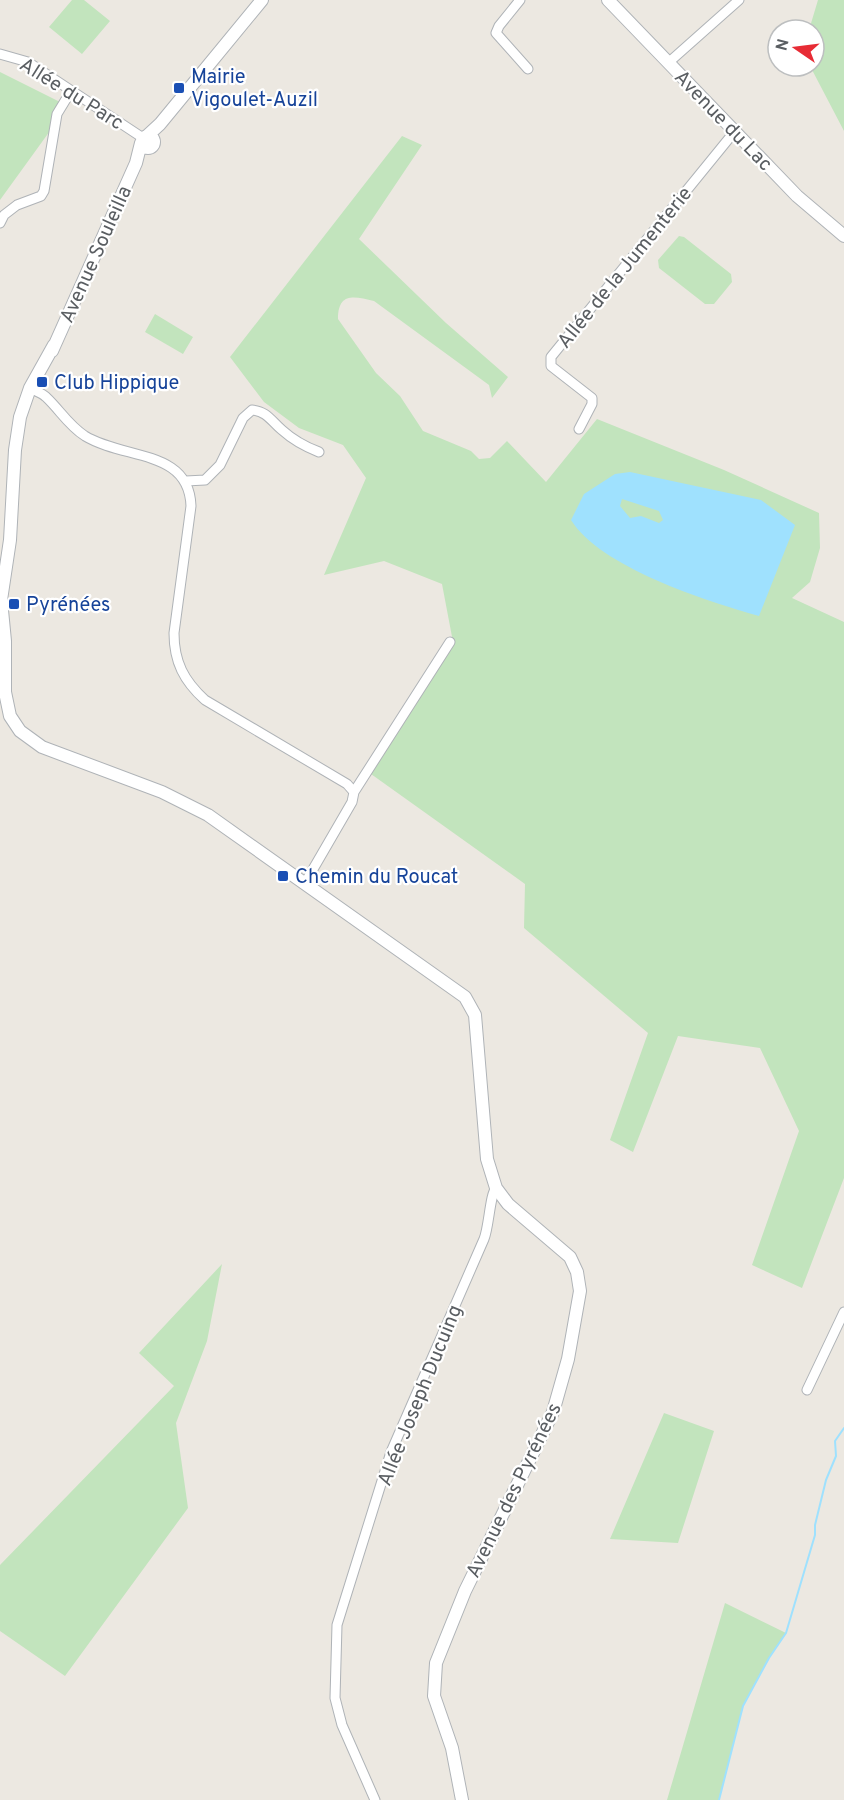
<svg xmlns="http://www.w3.org/2000/svg" width="844" height="1800" font-family="Overpass,sans-serif">
<style>
.green{fill:#c2e4bd}
.water{fill:#9fe1fe;fill-rule:evenodd}
.lines{fill:none;stroke-linecap:round;stroke-linejoin:round}
.stream{stroke:#9fe1fe;stroke-width:2}
.minor-casing{stroke:#afb3b7;stroke-width:11}
.tertiary-casing{stroke:#afb3b7;stroke-width:14}
.minor{stroke:#fff;stroke-width:9}
.tertiary{stroke:#fff;stroke-width:12}
.transit-dot{fill:#1a4fb4;stroke:#fff;stroke-width:2}
.labels{text-anchor:middle;stroke-width:4.5;stroke-linejoin:round;paint-order:stroke}
.transit-label{font-size:20px;fill:#164399;stroke:#fff;text-anchor:start}
.street-label{font-size:20px;fill:#5a5e62;stroke:#fff}
</style>
<rect width="100%" height="100%" fill="#ece8e1"/>
<!-- green -->
<path class="green" d="M72,0H84L110,21L82,54L49,27Z
M818,0H844V131L810,66H814V30H809Z
M0,72L68,106L0,200Z
M402,136L422,145L359,239L446,323L508,377L492,398L489,385L374,301C354,296 338,292 338,319L376,373L400,396L423,431L471,451L479,459L490,458L507,441L546,482L597,419L724,470L819,513L820,548L810,582L792,598L844,622V1178L802,1288L752,1265L799,1131L760,1048L678,1036L633,1152L610,1140L648,1033L524,928L525,884L371,774L453,642L442,584L384,561L324,575L366,478L343,445L299,428L264,402L230,357Z
M679,236L684,237L731,274L732,282L714,304H705L659,268L658,260Z
M155,314L193,337L183,354L145,332Z
M222,1264L207,1341L176,1423L188,1508L65,1676L0,1631V1565L174,1386L139,1353Z
M664,1413L714,1431L678,1543L610,1539Z
M725,1603L786,1633L769,1658L743,1706L719,1800H667Z"/>
<!-- water -->
<path class="water" d="M630,472L761,500L795,525L759,616C706,601 600,567 571,520L584,494L615,474ZM622,499L659,511L663,520L659,523L641,516L630,518L620,506Z"/>
<g class="lines">
<!-- stream -->
<path class="stream" d="M719,1800L743,1706L769,1658L786,1633L815,1535V1525L826,1480L836,1456L835,1441L844,1428"/>
<!-- minor casing -->
<g class="minor-casing">
<path id="minor" d="M520,0L499,26L496,33L528,69
M0,54L28,62L143,138
M668,63L739,0
M0,223L4,215L17,205L41,196L44,191L57,114L71,91
M30,388C35,391 42,393 46,397C60,410 68,425 85,436C125,460 189,449 191,506L174,633C174,662 184,681 205,700L347,784L354,792
M579,429L592,404V398L551,366V357L735,131
M186,481L205,480L220,465L243,418L252,410C267,411 272,422 282,430C293,440 306,447 319,452
M305,883L352,802L354,792L450,642
M807,1390L844,1312
M375,1800L342,1725L335,1698L337,1625L391,1452L484,1239C489,1227 490,1194 496,1188"/>
</g>
<!-- tertiary casing -->
<g class="tertiary-casing">
<path id="tertiary" d="M608,0L797,196L844,236
M142 142a6 6 0 1 1 12 0a6 6 0 1 1-12 0Z
M147,136L160,124L262,0
M54,345L30,388L20,417L15,450L10,540L1,600L5,641V692L10,716L20,731L42,747L162,792L208,815L465,997L475,1015L487,1159L496,1188L508,1204L570,1257L577,1272L580,1291L568,1359L553,1412L465,1591L436,1663L434,1696L452,1748L462,1800
M52,351L136,163L141,143"/>
</g>
<!-- minor -->
<use href="#minor" class="minor"/>
<!-- tertiary -->
<use href="#tertiary" class="tertiary"/>
</g>
<!-- markers -->
<g class="transit-dot">
<rect x="173" y="82" width="12" height="12" rx="3"/>
<rect x="36" y="376" width="12" height="12" rx="3"/>
<rect x="8" y="598" width="12" height="12" rx="3"/>
<rect x="277" y="870" width="12" height="12" rx="3"/>
</g>
<g class="labels">
<!-- transit labels -->
<g class="transit-label">
<text x="191" y="83">Mairie<tspan x="191" dy="23">Vigoulet-Auzil</tspan></text>
<text x="54" y="389">Club Hippique</text>
<text x="26" y="611">Pyrénées</text>
<text x="295" y="883">Chemin du Roucat</text>
</g>
<!-- street labels -->
<g class="street-label">
<text transform="translate(72 93) rotate(32)" y="7">Allée du Parc</text>
<text transform="translate(724 120) rotate(46)" y="7">Avenue du Lac</text>
<text transform="translate(95 254) rotate(-66)" y="7">Avenue Souleilla</text>
<text transform="translate(624 267) rotate(-51)" y="7">Allée de la Jumenterie</text>
<text transform="translate(419 1395) rotate(-68)" y="7">Allée Joseph Ducuing</text>
<text transform="translate(513 1490) rotate(-64)" y="7">Avenue des Pyrénées</text>
</g>
</g>
<!-- north arrow -->
<g transform="translate(796 48) rotate(284)"><circle r="28" fill="#ffffff" stroke="#bdbfc0" stroke-width="1.5"/>
<path d="M0-4.5L10 22L0 15L-10 22Z" fill="#e72c35"/>
<text y="-9" font-size="16" font-weight="bold" text-anchor="middle" fill="#5a5e62">N</text>
</g>
</svg>
